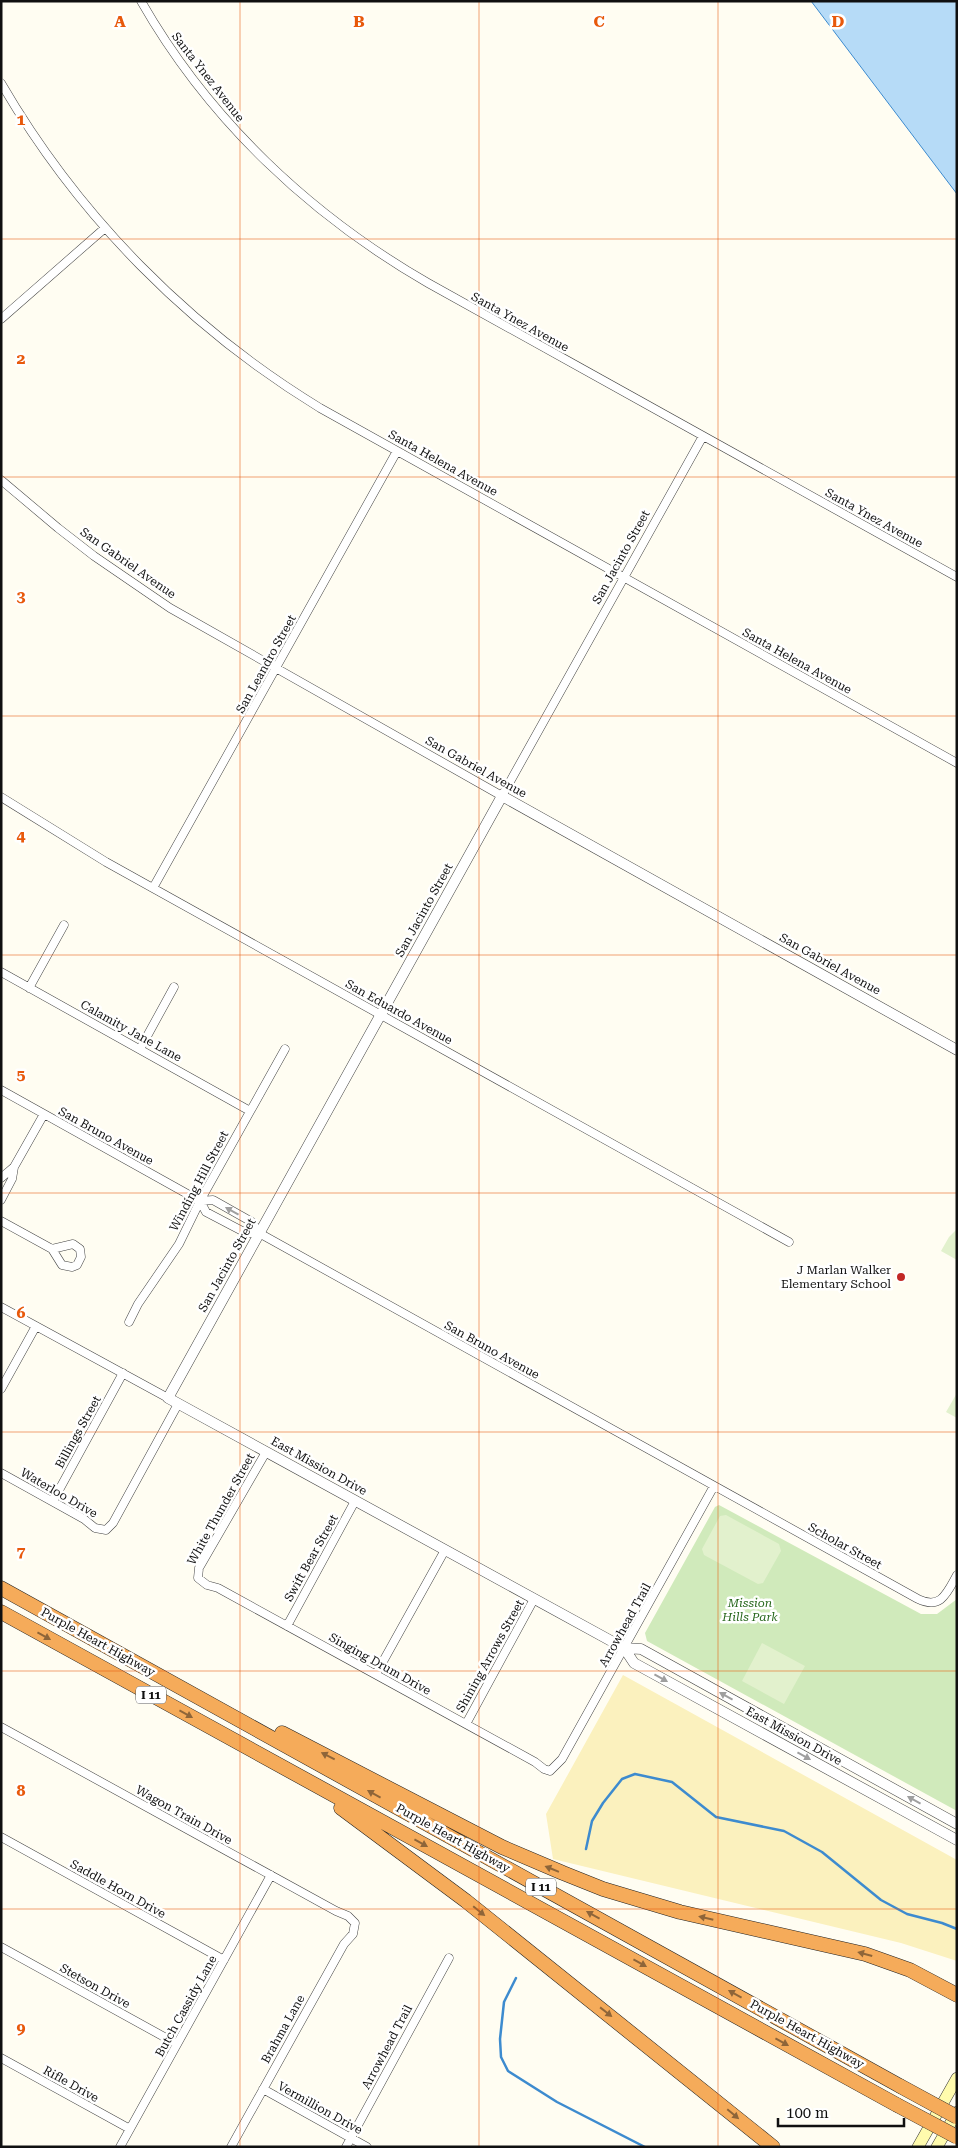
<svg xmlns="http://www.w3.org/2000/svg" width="958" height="2148" font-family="'Roboto Serif',serif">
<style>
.green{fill:#d0eabb}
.sand{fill:#fbf1be}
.pitch{fill:#e2f1cd}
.water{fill:#b6dbf7;stroke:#3d8bcf}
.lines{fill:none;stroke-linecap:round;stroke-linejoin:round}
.stream{stroke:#3d8bcf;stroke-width:2.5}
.minor-casing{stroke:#434343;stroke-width:9}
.tertiary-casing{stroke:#434343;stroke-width:11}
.secondary-casing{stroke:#323232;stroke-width:12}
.motorway-casing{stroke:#212121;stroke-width:15}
.minor{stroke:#fff;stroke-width:8}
.tertiary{stroke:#fff;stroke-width:10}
.secondary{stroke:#fffbad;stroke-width:11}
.motorway{stroke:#f5ab5a;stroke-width:14}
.motorway-bridge-casing{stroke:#212121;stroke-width:15;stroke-linecap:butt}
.motorway-bridge{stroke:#f5ab5a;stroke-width:14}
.oneway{fill:#9f9f9f}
.oneway2{fill:#8e6539}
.grid{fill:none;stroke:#e8590c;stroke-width:1;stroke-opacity:0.55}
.poi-dot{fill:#c22825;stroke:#fff;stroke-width:2}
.labels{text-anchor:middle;stroke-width:5;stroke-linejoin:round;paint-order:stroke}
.shield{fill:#fff;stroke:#585858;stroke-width:1}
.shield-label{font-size:11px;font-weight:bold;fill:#101010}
.street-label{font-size:12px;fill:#101010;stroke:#fff}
.poi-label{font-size:12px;fill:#101010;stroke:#fff;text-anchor:end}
.park-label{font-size:12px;font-style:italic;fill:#29691e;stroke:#fff}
.grid-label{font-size:16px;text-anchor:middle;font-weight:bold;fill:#e8590c;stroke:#fff;stroke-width:5;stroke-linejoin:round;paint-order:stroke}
</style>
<rect width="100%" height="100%" fill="#fffdf2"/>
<!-- green -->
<path class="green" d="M719,1505L921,1614H937L957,1599V1811L647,1641L645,1633L715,1507Z"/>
<!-- sand -->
<path class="sand" d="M623,1675L957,1860V1961L901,1943L553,1859L546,1814Z"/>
<!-- pitch -->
<path class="pitch" d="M957,1229V1260L941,1251L949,1237Z
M957,1393V1418L946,1412Z
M726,1515L779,1544L781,1551L763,1583L758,1584L704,1555L702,1549L720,1516Z
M762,1643L805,1666L784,1704L742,1681Z"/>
<!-- water -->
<path class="water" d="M811,1H957V194Z"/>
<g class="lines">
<!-- stream -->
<path class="stream" d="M586,1849L592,1821L603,1803L622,1779L635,1774L672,1782L716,1817L784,1831L822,1852L881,1900L907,1914L942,1923L957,1929
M516,1978L504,2002L500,2039L501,2057L508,2071L557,2102L645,2147"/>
<!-- minor casing -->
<g class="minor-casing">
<path id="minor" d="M141,1C209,120 310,215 428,283L957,577
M1,83C79,217 189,328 320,408L957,763
M1,319L105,228
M1,480L58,528L94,556L170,608L502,796L703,436
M1,797L106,862L789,1242
M153,888L397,451
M1,972L250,1111
M29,988L64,925
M140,1049L174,987
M1,1090L200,1201L206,1212L246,1233H259
M1,1178L14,1167
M1,1200L12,1179L14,1167L44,1114
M200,1201L213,1200L252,1222L259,1233L918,1599C941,1610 947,1593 957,1575
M1,1221L52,1249L62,1265L72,1267L77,1265L81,1257L80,1249L73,1244L52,1249
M1,1307L168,1398
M129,1322L138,1304L179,1244L200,1201L285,1049
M1,1389L36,1326
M266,1452L199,1568L198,1578L207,1585L218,1588L535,1762L544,1769L550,1771L562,1759L714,1486
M1,1473L84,1519L95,1528L106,1530L113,1523L178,1404
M53,1501L123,1373
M287,1626L355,1501
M376,1674L445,1550
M466,1724L534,1599
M1,1727L336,1911L348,1916L355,1923L353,1934L344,1944L231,2147
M1,1837L224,1960
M1,1947L177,2044
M1,2058L130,2129
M263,2089L367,2147
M120,2147L271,1875
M346,2147L449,1958"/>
</g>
<!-- tertiary casing -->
<g class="tertiary-casing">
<path id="tertiary" d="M957,1050L502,796L168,1398L624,1648L641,1649L957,1824
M624,1648L634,1663L957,1840"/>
</g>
<!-- secondary casing -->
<g class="secondary-casing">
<path id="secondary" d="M918,2147L957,2078
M937,2147L957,2112"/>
</g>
<!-- motorway casing -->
<g class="motorway-casing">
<path id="motorway" d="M1,1588L900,2086
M1,1612L897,2105
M282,1733L502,1847L563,1873L603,1889L680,1912L865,1954L910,1970L957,1995
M341,1808L466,1901L773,2147"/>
</g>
<!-- minor -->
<use href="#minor" class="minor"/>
<!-- tertiary -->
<use href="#tertiary" class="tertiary"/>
<!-- secondary -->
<use href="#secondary" class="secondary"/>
<!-- motorway -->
<use href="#motorway" class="motorway"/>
<!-- motorway-bridge casing -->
<g class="motorway-bridge-casing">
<path id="motorway-bridge" d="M900,2086L957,2117
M897,2105L957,2137"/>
</g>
<!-- motorway-bridge -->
<use href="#motorway-bridge" class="motorway-bridge"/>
</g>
<!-- one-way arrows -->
<defs><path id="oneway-solid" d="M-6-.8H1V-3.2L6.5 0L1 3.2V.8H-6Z" transform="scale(1.25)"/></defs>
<g class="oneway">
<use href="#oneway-solid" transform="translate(232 1211) rotate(-151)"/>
<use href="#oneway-solid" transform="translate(661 1678) rotate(29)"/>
<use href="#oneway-solid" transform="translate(726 1696) rotate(-151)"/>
<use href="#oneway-solid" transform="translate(804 1756) rotate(29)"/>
<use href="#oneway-solid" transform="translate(914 1800) rotate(-151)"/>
</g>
<g class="oneway2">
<use href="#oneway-solid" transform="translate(44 1636) rotate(29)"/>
<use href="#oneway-solid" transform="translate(186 1714) rotate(29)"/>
<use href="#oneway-solid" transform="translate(328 1756) rotate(-153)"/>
<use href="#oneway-solid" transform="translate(374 1794) rotate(-151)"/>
<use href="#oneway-solid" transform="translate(421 1843) rotate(29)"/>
<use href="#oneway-solid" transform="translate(552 1869) rotate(-158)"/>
<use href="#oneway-solid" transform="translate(479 1911) rotate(39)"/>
<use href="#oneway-solid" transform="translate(593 1915) rotate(-151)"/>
<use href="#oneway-solid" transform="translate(706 1918) rotate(-167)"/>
<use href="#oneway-solid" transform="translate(865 1954) rotate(-165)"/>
<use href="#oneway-solid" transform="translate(640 1963) rotate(29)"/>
<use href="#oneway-solid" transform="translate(735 1994) rotate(-151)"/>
<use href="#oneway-solid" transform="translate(606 2012) rotate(38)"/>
<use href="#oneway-solid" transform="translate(782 2042) rotate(29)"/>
<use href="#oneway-solid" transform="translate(733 2114) rotate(40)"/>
</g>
<!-- grid -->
<path class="grid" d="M240,1V2147M479,1V2147M718,1V2147M1,239H957M1,477H957M1,716H957M1,955H957M1,1193H957M1,1432H957M1,1671H957M1,1909H957"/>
<!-- markers -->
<circle class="poi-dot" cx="901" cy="1277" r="5"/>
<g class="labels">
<!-- shield labels -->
<g class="shield">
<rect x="136" y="1686.5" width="30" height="17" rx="4"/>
<rect x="526" y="1878.5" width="30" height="17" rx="4"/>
</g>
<g class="shield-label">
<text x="151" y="1699">I 11</text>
<text x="541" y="1891">I 11</text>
</g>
<!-- street labels -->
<g class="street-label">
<text transform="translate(208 77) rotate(52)" y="4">Santa Ynez Avenue</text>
<text transform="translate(520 322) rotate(29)" y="4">Santa Ynez Avenue</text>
<text transform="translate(443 463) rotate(29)" y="4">Santa Helena Avenue</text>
<text transform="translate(874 518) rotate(29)" y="4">Santa Ynez Avenue</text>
<text transform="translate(621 557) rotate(-61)" y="4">San Jacinto Street</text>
<text transform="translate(128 563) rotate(35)" y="4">San Gabriel Avenue</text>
<text transform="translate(797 661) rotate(29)" y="4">Santa Helena Avenue</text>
<text transform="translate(266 664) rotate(-61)" y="4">San Leandro Street</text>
<text transform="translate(476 767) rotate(29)" y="4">San Gabriel Avenue</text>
<text transform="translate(424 910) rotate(-61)" y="4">San Jacinto Street</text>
<text transform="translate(830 964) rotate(29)" y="4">San Gabriel Avenue</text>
<text transform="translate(399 1012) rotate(29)" y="4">San Eduardo Avenue</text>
<text transform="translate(131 1031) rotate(29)" y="4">Calamity Jane Lane</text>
<text transform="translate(106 1136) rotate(29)" y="4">San Bruno Avenue</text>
<text transform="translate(199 1181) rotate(-62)" y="4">Winding Hill Street</text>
<text transform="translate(227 1265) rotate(-61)" y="4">San Jacinto Street</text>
<text transform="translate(492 1350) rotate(29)" y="4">San Bruno Avenue</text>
<text transform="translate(78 1432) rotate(-61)" y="4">Billings Street</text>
<text transform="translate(319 1466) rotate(29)" y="4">East Mission Drive</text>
<text transform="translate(59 1493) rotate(30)" y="4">Waterloo Drive</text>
<text transform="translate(221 1509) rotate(-61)" y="4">White Thunder Street</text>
<text transform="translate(845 1546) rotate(29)" y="4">Scholar Street</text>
<text transform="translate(311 1558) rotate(-61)" y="4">Swift Bear Street</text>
<text transform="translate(625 1625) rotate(-61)" y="4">Arrowhead Trail</text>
<text transform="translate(98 1642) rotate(29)" y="4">Purple Heart Highway</text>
<text transform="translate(490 1656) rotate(-61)" y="4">Shining Arrows Street</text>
<text transform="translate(380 1664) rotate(29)" y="4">Singing Drum Drive</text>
<text transform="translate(794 1736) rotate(29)" y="4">East Mission Drive</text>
<text transform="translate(184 1815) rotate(29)" y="4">Wagon Train Drive</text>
<text transform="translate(453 1838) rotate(29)" y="4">Purple Heart Highway</text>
<text transform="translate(118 1889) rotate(29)" y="4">Saddle Horn Drive</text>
<text transform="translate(95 1986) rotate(29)" y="4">Stetson Drive</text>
<text transform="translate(186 2006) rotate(-61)" y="4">Butch Cassidy Lane</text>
<text transform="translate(283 2029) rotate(-61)" y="4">Brahma Lane</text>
<text transform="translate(807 2034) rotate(29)" y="4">Purple Heart Highway</text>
<text transform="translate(387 2047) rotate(-62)" y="4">Arrowhead Trail</text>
<text transform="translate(71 2084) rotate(29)" y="4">Rifle Drive</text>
<text transform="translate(320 2108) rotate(29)" y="4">Vermillion Drive</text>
</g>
<!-- poi labels -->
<g class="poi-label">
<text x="891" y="1274">J Marlan Walker<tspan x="891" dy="14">Elementary School</tspan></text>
</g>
<!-- park labels -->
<g class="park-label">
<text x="750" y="1607">Mission<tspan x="750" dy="14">Hills Park</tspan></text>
</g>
</g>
<g class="grid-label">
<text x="120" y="27">A</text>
<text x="359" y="27">B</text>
<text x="599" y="27">C</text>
<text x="838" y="27">D</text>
<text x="21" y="125">1</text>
<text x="21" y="364">2</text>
<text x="21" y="602">3</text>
<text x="21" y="841">4</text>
<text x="21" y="1080">5</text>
<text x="21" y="1318">6</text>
<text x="21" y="1557">7</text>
<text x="21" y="1796">8</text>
<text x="21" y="2034">9</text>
</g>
<!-- border -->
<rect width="958" height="2148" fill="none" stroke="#101010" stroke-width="5"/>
<!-- scale -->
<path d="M778 2118v8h126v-8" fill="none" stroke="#101010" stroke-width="2.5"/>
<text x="786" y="2118" font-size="15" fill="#101010" stroke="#ffffff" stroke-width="4" paint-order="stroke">100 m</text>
</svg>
